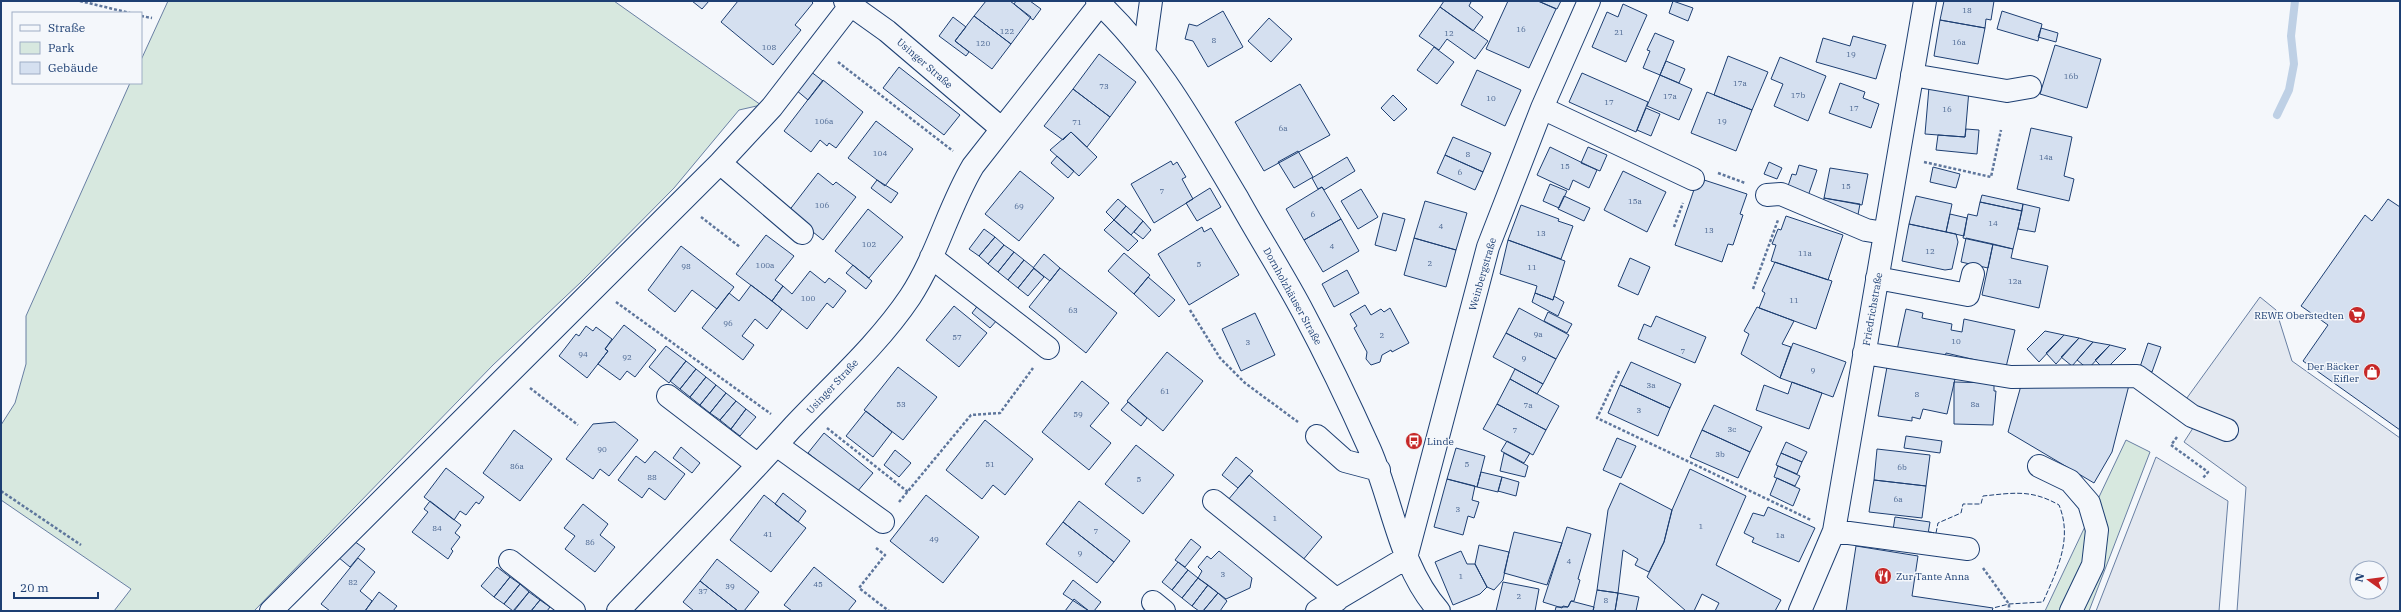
<svg xmlns="http://www.w3.org/2000/svg" width="2401" height="612" font-family="'IBM Plex Serif',serif">
<style>
.green{fill:#d7e8df;stroke:#687fa3}
.parking{fill:#e3e8f0;stroke:#687fa3;fill-rule:evenodd}
.lines{fill:none;stroke-linecap:round;stroke-linejoin:round}
.stream{stroke:#bed0e5;stroke-width:8}
.building{fill:#d5e0f0;stroke:#1d3f73}
.minor-casing{stroke:#1d3f73;stroke-width:24}
.path{stroke:#5e769c;stroke-width:2.5;stroke-dasharray:3 2;stroke-linecap:butt}
.minor{stroke:#f4f7fb;stroke-width:22}
.fence{stroke:#1d3f73;stroke-width:1;stroke-dasharray:5 2;stroke-linecap:butt}
.labels{text-anchor:middle;stroke-width:3;stroke-linejoin:round;paint-order:stroke}
.number-label{font-size:8px;fill:#4b6792}
.street-label{font-size:10px;fill:#1d3f73;stroke:#f4f7fb}
.poi-label{font-size:10px;fill:#1d3f73;stroke:#f4f7fb;text-anchor:end}
</style>
<rect width="100%" height="100%" fill="#f4f7fb"/>
<!-- green -->
<path class="green" d="M168,1H614L761,105L739,110L674,188L581,282L493,365L254,611H114L131,589L1,500V425L15,403L26,364V316L130,83H141V60Z
M2126,440L2150,452L2089,611H2045Z"/>
<!-- parking -->
<path class="parking" d="M2260,297L2276,310L2292,361L2400,438V611H2237L2246,487L2184,442L2202,414L2184,402ZM2357,568H2381V592H2357Z
M2156,457L2228,501L2219,611H2096Z"/>
<g class="lines">
<!-- stream -->
<path class="stream" d="M2277,115L2289,90L2294,64L2291,36L2295,1"/>
</g>
<!-- building -->
<path class="building" d="M692,1H709L702,9Z
M738,1H811L813,3L795,25L801,30L773,65L721,22Z
M986,1H1010L1031,17L1011,44L974,16Z
M1016,1H1030L1041,9L1033,20L1014,4Z
M1444,1H1469L1471,2L1469,6L1483,17L1473,31L1440,7Z
M1508,1H1538L1556,9L1529,68L1486,49Z
M1538,1H1561L1557,9Z
M1673,1L1693,8L1688,21L1669,13Z
M1944,1H1994L1991,20L1986,19L1985,28L1940,20Z
M1623,4L1647,15L1626,62L1592,47L1607,12L1618,17Z
M1440,7L1488,41L1475,59L1447,39L1439,50L1419,36Z
M1223,11L1243,47L1208,67L1193,41L1185,39L1189,24L1197,26Z
M2002,11L2042,24L2038,41L1997,29Z
M974,16L1011,44L992,69L955,41Z
M953,17L966,27L955,41L969,52L966,56L939,36Z
M1269,18L1292,39L1271,62L1248,41Z
M1940,20L1985,28L1978,64L1934,56Z
M2041,28L2058,33L2056,42L2038,37Z
M1655,33L1674,41L1660,75L1643,68L1650,51L1647,50Z
M1853,36L1886,45L1876,79L1816,62L1823,38L1850,46Z
M2055,45L2101,59L2087,108L2040,94Z
M1434,47L1454,62L1437,84L1417,70Z
M1099,54L1136,82L1110,117L1073,89Z
M1728,56L1768,72L1752,110L1714,95Z
M1780,57L1826,76L1808,121L1774,106L1783,84L1771,79Z
M1666,61L1685,69L1679,83L1660,75Z
M899,67L960,115L944,135L883,88Z
M1477,70L1521,90L1505,126L1461,105Z
M810,71L823,81L808,100L796,90Z
M1582,73L1648,102L1636,132L1569,102Z
M1660,75L1692,89L1679,120L1647,106Z
M823,80L863,112L836,148L829,143L827,146L820,140L811,152L784,131Z
M1840,83L1865,92L1863,98L1879,104L1871,128L1829,113Z
M1300,84L1330,135L1264,171L1235,122Z
M1929,87L1969,90L1965,137L1925,134Z
M1073,89L1110,117L1087,147L1071,132L1063,140L1044,126Z
M1707,92L1752,110L1736,151L1691,133Z
M1393,95L1407,109L1394,121L1381,108Z
M1646,108L1660,114L1651,136L1637,130Z
M876,121L913,149L885,186L848,158Z
M2031,128L2072,137L2064,176L2074,179L2069,201L2017,189Z
M1966,129L1979,130L1977,154L1936,150L1938,135L1965,137Z
M1071,132L1097,157L1079,176L1050,150Z
M1453,137L1491,153L1483,172L1445,155Z
M1550,147L1597,170L1589,188L1573,180L1569,190L1537,175Z
M1588,147L1607,155L1600,171L1581,163Z
M1298,151L1313,177L1294,188L1278,162Z
M1445,155L1483,172L1475,190L1437,173Z
M1057,156L1074,171L1068,178L1051,163Z
M1347,157L1355,171L1324,190L1322,187L1318,189L1312,178Z
M1171,161L1173,165L1177,162L1186,177L1182,179L1193,199L1154,223L1131,184Z
M1769,162L1782,168L1777,179L1764,174Z
M1799,165L1817,170L1808,196L1787,189L1792,174L1796,175Z
M1933,167L1960,174L1956,188L1930,182Z
M1830,168L1868,174L1862,205L1824,198Z
M1020,171L1054,198L1019,241L985,214Z
M1623,171L1666,192L1647,232L1604,210Z
M818,173L833,185L836,182L856,197L823,240L788,212Z
M1698,178L1747,194L1740,214L1743,215L1733,245L1728,244L1722,262L1675,245Z
M877,180L898,193L891,203L871,188Z
M1550,184L1567,191L1559,208L1543,201Z
M1322,187L1341,219L1304,240L1286,209Z
M1210,188L1221,207L1197,221L1186,203Z
M1361,189L1378,217L1358,229L1341,201Z
M1982,195L2023,204L2022,211L1980,202Z
M1564,196L1590,208L1584,221L1558,209Z
M1916,196L1952,204L1946,232L1909,224Z
M1824,198L1860,204L1857,220L1823,205Z
M1118,199L1126,206L1114,220L1106,212Z
M2388,199L2400,207V430L2303,361L2328,325L2301,306L2365,215L2372,221Z
M1425,201L1467,213L1456,250L1414,238Z
M1980,202L2022,211L2013,249L1963,238L1968,214L1977,216Z
M2023,204L2040,208L2035,232L2018,229Z
M1521,205L1559,219L1558,221L1573,226L1561,259L1508,240Z
M1126,206L1143,221L1131,235L1114,220Z
M868,209L903,237L869,278L835,251Z
M1383,213L1405,219L1396,251L1375,245Z
M1950,214L1967,218L1964,236L1946,232Z
M1786,216L1843,235L1828,280L1771,261L1776,245L1772,244L1778,229L1781,230Z
M1341,219L1359,251L1323,272L1304,240Z
M1114,220L1138,241L1128,251L1104,230Z
M1143,221L1151,230L1143,239L1134,232Z
M1909,224L1956,234L1958,242L1952,269L1945,270L1902,261Z
M1202,227L1204,232L1211,228L1239,275L1189,305L1158,254Z
M984,229L995,237L979,256L969,249Z
M766,235L794,256L775,280L783,286L772,301L736,274Z
M995,237L1004,245L988,264L979,256Z
M1414,238L1456,250L1446,287L1404,275Z
M1966,238L1993,244L1988,268L1961,262Z
M1508,240L1565,261L1553,300L1535,293L1537,286L1500,274Z
M1993,244L2013,249L2011,258L2048,266L2039,308L1982,295Z
M1004,245L1014,252L998,272L988,264Z
M681,246L734,287L717,309L692,290L675,312L648,290Z
M1014,252L1024,260L1008,280L998,272Z
M1124,253L1150,275L1134,294L1108,271Z
M1044,254L1060,268L1050,281L1033,268Z
M1630,258L1650,267L1638,295L1618,286Z
M1024,260L1034,268L1018,288L1008,280Z
M1775,262L1832,281L1816,329L1759,308L1765,293L1762,291Z
M853,265L872,281L866,289L846,273Z
M1034,268L1044,277L1028,296L1018,288Z
M1060,268L1117,313L1086,353L1029,307Z
M1347,270L1359,293L1334,307L1322,284Z
M810,271L825,283L829,278L846,291L833,308L827,303L807,329L772,301L783,286L792,294Z
M1148,277L1175,300L1159,317L1134,294Z
M751,285L782,309L767,329L755,319L742,336L754,345L743,360L702,328L729,293L739,301Z
M1535,293L1553,300L1554,296L1564,302L1558,316L1532,302Z
M979,304L998,319L990,328L972,313Z
M1365,305L1371,315L1381,309L1384,312L1390,308L1409,343L1392,352L1391,350L1382,355L1380,362L1371,365L1366,359L1367,352L1354,328L1357,326L1350,314Z
M954,306L987,333L959,367L926,340Z
M1757,307L1794,321L1782,344L1791,347L1780,378L1741,354L1749,334L1744,331Z
M1519,308L1569,335L1556,359L1506,333Z
M1906,309L1923,313L1922,318L1952,324L1951,330L1962,332L1964,319L2015,330L2006,367L1946,353L1944,360L1897,350Z
M1548,312L1572,324L1567,333L1544,321Z
M1255,313L1275,355L1241,371L1222,329Z
M1656,316L1706,337L1695,363L1638,339L1644,324L1651,327Z
M624,325L656,350L635,377L627,371L620,380L598,364L608,351L605,349Z
M586,326L593,331L596,327L612,339L605,349L608,351L587,378L559,356L576,334L579,336Z
M2045,331L2064,335L2039,362L2027,349Z
M1506,333L1556,359L1543,384L1493,357Z
M2064,335L2079,338L2056,364L2046,353Z
M2079,338L2093,342L2072,366L2061,357Z
M2093,342L2110,345L2088,369L2077,360Z
M1793,343L1846,362L1833,397L1780,378Z
M2148,343L2161,347L2152,372L2140,367Z
M2110,345L2126,349L2105,370L2095,360Z
M666,346L686,361L669,383L649,367Z
M1167,352L1203,381L1163,431L1127,401Z
M686,361L696,369L680,389L670,381Z
M1631,362L1681,384L1670,408L1620,385Z
M898,367L937,397L903,440L864,410Z
M1887,367L1955,379L1947,414L1923,409L1920,419L1912,417V421L1878,416Z
M696,369L706,377L690,397L680,389Z
M1515,369L1543,384L1537,394L1510,379Z
M706,377L716,385L700,405L690,397Z
M1510,379L1559,406L1546,430L1497,404Z
M1082,381L1109,403L1090,426L1111,443L1089,470L1042,432Z
M1792,382L1822,393L1809,429L1756,410L1764,385L1788,394Z
M1954,382L1994,383V391H1996L1993,425L1954,424Z
M2022,382L2129,385L2112,452L2094,483L2008,432Z
M716,385L726,393L710,413L700,405Z
M1620,385L1670,408L1658,436L1608,413Z
M726,393L736,401L720,420L710,413Z
M736,401L746,409L731,429L720,420Z
M1128,402L1147,418L1141,426L1121,410Z
M1497,404L1546,430L1533,455L1483,429Z
M1714,405L1762,427L1750,452L1702,430Z
M746,409L756,417L740,436L731,429Z
M866,411L892,432L873,457L846,436Z
M985,420L1033,459L1005,495L993,485L982,499L946,470Z
M615,422L638,440L609,476L600,469L593,479L566,459L593,424Z
M514,430L552,459L520,501L483,473Z
M1702,430L1750,452L1738,478L1690,457Z
M824,433L873,473L857,492L808,453Z
M1906,436L1942,441L1940,453L1904,448Z
M1617,438L1636,446L1621,478L1603,470Z
M1507,441L1530,453L1524,463L1501,451Z
M1786,442L1807,452L1802,462L1781,453Z
M1136,445L1174,475L1143,514L1105,484Z
M681,447L700,463L692,473L673,458Z
M1456,448L1485,456L1477,487L1447,479Z
M1877,449L1930,455L1926,486L1874,480Z
M895,450L911,463L899,477L884,465Z
M655,451L685,474L665,500L649,488L642,498L618,480L636,456L645,463Z
M1504,453L1528,466L1525,477L1500,471Z
M1781,453L1802,462L1797,474L1776,465Z
M1236,457L1253,471L1238,488L1222,475Z
M1778,466L1800,476L1795,486L1774,477Z
M446,468L484,497L479,504L476,502L466,515L460,511L454,520L424,497Z
M1690,469L1746,496L1716,565L1781,600L1775,611H1715L1719,603L1702,594L1694,611H1686L1647,577L1664,542L1672,510Z
M1481,472L1502,477L1498,492L1477,487Z
M1249,475L1322,537L1302,561L1228,500Z
M1502,477L1519,482L1516,496L1498,491Z
M1777,478L1800,489L1793,506L1770,495Z
M1447,479L1475,486L1472,500L1479,502L1474,518L1468,516L1463,535L1434,527Z
M1874,480L1926,486L1922,518L1869,512Z
M1620,483L1672,510L1664,542L1649,572L1635,565L1638,559L1623,550L1618,593L1597,590L1608,510Z
M783,493L806,511L798,522L775,504Z
M764,495L806,528L771,572L730,540Z
M926,495L979,537L943,583L890,541Z
M430,501L461,525L455,533L460,537L451,549L453,551L448,559L412,532L428,512L424,509Z
M1079,501L1130,541L1114,562L1063,522Z
M583,504L608,524L600,535L615,547L595,572L565,549L575,536L564,528Z
M1768,507L1815,528L1799,562L1752,542L1754,538L1744,533L1753,513L1764,516Z
M1895,517L1930,522L1928,534L1893,530Z
M1063,522L1114,562L1097,583L1046,544Z
M1567,527L1591,534L1578,579L1580,580L1574,601H1571L1568,607L1563,606L1562,608L1543,602Z
M1514,532L1562,543L1547,585L1504,573Z
M1191,539L1201,547L1185,567L1175,560Z
M354,541L365,549L350,567L338,557Z
M1479,545L1509,552L1503,580L1494,590L1487,587L1475,564Z
M1856,546L1918,556L1912,596L1993,608L1992,611H1846Z
M1219,551L1252,578L1250,588L1226,599L1198,578L1202,571L1198,567L1207,556L1211,559Z
M1461,551L1467,564H1475L1487,587L1480,594L1453,605L1435,562Z
M358,558L375,572L360,591L372,601L365,611H330L321,604Z
M717,559L759,592L744,611H738L700,581Z
M1178,562L1188,570L1172,590L1162,582Z
M497,567L510,577L494,597L481,586Z
M814,567L856,601L848,611H792L784,605Z
M1188,570L1198,578L1182,598L1172,590Z
M510,577L520,584L504,604L494,597Z
M1198,578L1208,585L1192,606L1182,598Z
M1073,580L1101,602L1094,611H1089L1063,594Z
M700,581L738,611H694L683,602Z
M1503,582L1539,589L1535,611H1496Z
M520,584L529,592L513,611L504,604Z
M1208,585L1218,593L1203,611H1199L1192,606Z
M1597,590L1618,593L1615,611H1593Z
M379,592L397,606L393,611H365Z
M529,592L540,600L531,611H514Z
M1218,593L1227,601L1220,611H1203Z
M1618,593L1639,597L1636,611H1615Z
M1074,599L1089,611H1065Z
M540,600L550,607L547,611H531Z
M1571,601L1594,607L1593,611H1555L1556,607H1568Z"/>
<g class="lines">
<!-- minor casing -->
<g class="minor-casing">
<path id="minor" d="M845,1L887,31L1002,129
M1097,1C1157,57 1196,129 1238,199C1259,237 1283,274 1303,312C1327,357 1349,403 1370,450C1393,503 1399,566 1439,611
M1144,52L1151,1
M1912,75L2007,91L2030,87
M1542,108L1693,179
M720,163L802,233
M1767,195L1781,194L1866,230L1884,233
M931,257L1048,348
M1877,278L1968,295L1973,274
M1864,353L2011,377L2137,376L2192,416L2227,430
M668,396L758,465
M1317,436L1345,461L1379,470
M778,446L883,522
M2039,466L2070,481L2089,503L2097,530L2093,565L2071,611
M1214,501L1337,600
M1834,531L1968,549
M1406,558L1488,247L1542,108L1589,1
M510,561L574,611
M1153,602L1164,611
M271,611L720,163L772,107L850,6
M618,611C676,551 735,491 791,429C831,386 877,346 910,297C937,256 948,208 973,166L1100,4
M1317,611L1406,558
M1800,611L1834,531L1925,1"/>
</g>
<!-- path -->
<path class="path" d="M80,1L130,13
M141,16L152,18
M838,62L953,151
M1924,162L1991,177L2001,130
M1718,173L1745,183
M701,217L740,247
M1674,227L1683,203
M1753,289L1778,220
M616,302L771,414
M1190,310L1220,358L1245,383L1298,422
M1619,371L1597,418L1811,520
M530,388L578,425
M827,428L908,492
M2177,437L2171,445L2208,472L2203,478
M1,491L81,545
M899,502L971,415L1000,413L1033,368
M876,548L885,555L859,588L889,611
M1983,568L2009,604V611"/>
<!-- minor -->
<use href="#minor" class="minor"/>
<!-- fence -->
<path class="fence" d="M1929,532L1936,533L1938,523L1961,513L1963,504H1981L1983,496C2013,493 2031,489 2059,505C2073,539 2057,570 2043,602L2009,604L1993,608"/>
</g>
<!-- icons -->
<defs>
<g id="supermarket-disc" transform="scale(0.9)"><circle r="9.5" fill="#c62828" stroke="#f4f7fb"/><path d="M-6-5.5h2.5l.6 2H6L4.5 2H-2.5L-4.4-4H-6ZM-1.5 3.2a1.3 1.3 0 1 0 .1 0ZM3 3.2a1.3 1.3 0 1 0 .1 0Z" fill="#fff"/></g>
<g id="shop-disc" transform="scale(0.9)"><circle r="9.5" fill="#c62828" stroke="#f4f7fb"/><path d="M-5-2.5h2.3a2.7 3.5 0 0 1 5.4 0H5L5.5 6h-11ZM-1.5-2.5h3a1.5 2.3 0 0 0-3 0Z" fill="#fff"/></g>
<g id="bus-disc" transform="scale(0.9)"><circle r="9.5" fill="#c62828" stroke="#f4f7fb"/><path d="M-5-6H5V4H4V6H2V4H-2V6H-4V4H-5ZM-3.5-4V0h7V-4ZM-3.5 1.2v1.5H-2V1.2ZM2 1.2v1.5H3.5V1.2Z" fill="#fff"/></g>
<g id="restaurant-disc" transform="scale(0.9)"><circle r="9.5" fill="#c62828" stroke="#f4f7fb"/><path d="M-5-6h1v4h1v-4h1v4h1v-4h1v5L-1.5 .5V6h-2V.5L-5-1ZM5-6V6H3V1.5H1.5Q1.5-4 5-6Z" fill="#fff"/></g>
</defs>
<g fill-rule="evenodd">
<use href="#supermarket-disc" x="2357" y="315"/>
<use href="#shop-disc" x="2372" y="372"/>
<use href="#bus-disc" x="1414" y="441"/>
<use href="#restaurant-disc" x="1883" y="576"/>
</g>
<g class="labels">
<!-- number labels -->
<g class="number-label">
<text x="1967" y="13">18</text>
<text x="1521" y="32">16</text>
<text x="1007" y="34">122</text>
<text x="1619" y="35">21</text>
<text x="1449" y="36">12</text>
<text x="1214" y="43">8</text>
<text x="1959" y="45">16a</text>
<text x="983" y="46">120</text>
<text x="769" y="50">108</text>
<text x="1851" y="57">19</text>
<text x="2071" y="79">16b</text>
<text x="1740" y="86">17a</text>
<text x="1104" y="89">73</text>
<text x="1798" y="98">17b</text>
<text x="1670" y="99">17a</text>
<text x="1491" y="101">10</text>
<text x="1609" y="105">17</text>
<text x="1854" y="111">17</text>
<text x="1947" y="112">16</text>
<text x="824" y="124">106a</text>
<text x="1722" y="124">19</text>
<text x="1077" y="125">71</text>
<text x="1283" y="131">6a</text>
<text x="880" y="156">104</text>
<text x="1468" y="157">8</text>
<text x="2046" y="160">14a</text>
<text x="1565" y="169">15</text>
<text x="1460" y="175">6</text>
<text x="1846" y="189">15</text>
<text x="1162" y="194">7</text>
<text x="1635" y="204">15a</text>
<text x="822" y="208">106</text>
<text x="1019" y="209">69</text>
<text x="1313" y="217">6</text>
<text x="1993" y="226">14</text>
<text x="1441" y="229">4</text>
<text x="1709" y="233">13</text>
<text x="1541" y="236">13</text>
<text x="869" y="247">102</text>
<text x="1332" y="249">4</text>
<text x="1930" y="254">12</text>
<text x="1805" y="256">11a</text>
<text x="1430" y="266">2</text>
<text x="1199" y="267">5</text>
<text x="765" y="268">100a</text>
<text x="686" y="269">98</text>
<text x="1532" y="270">11</text>
<text x="2015" y="284">12a</text>
<text x="808" y="301">100</text>
<text x="1794" y="303">11</text>
<text x="1073" y="313">63</text>
<text x="728" y="326">96</text>
<text x="1538" y="337">9a</text>
<text x="1382" y="338">2</text>
<text x="957" y="340">57</text>
<text x="1956" y="344">10</text>
<text x="1248" y="345">3</text>
<text x="1683" y="354">7</text>
<text x="583" y="357">94</text>
<text x="627" y="360">92</text>
<text x="1524" y="361">9</text>
<text x="1813" y="373">9</text>
<text x="1651" y="388">3a</text>
<text x="1165" y="394">61</text>
<text x="1917" y="397">8</text>
<text x="901" y="407">53</text>
<text x="1975" y="407">8a</text>
<text x="1528" y="408">7a</text>
<text x="1639" y="413">3</text>
<text x="1078" y="417">59</text>
<text x="1732" y="432">3c</text>
<text x="1515" y="433">7</text>
<text x="602" y="452">90</text>
<text x="1720" y="457">3b</text>
<text x="990" y="467">51</text>
<text x="1467" y="467">5</text>
<text x="517" y="469">86a</text>
<text x="1902" y="470">6b</text>
<text x="652" y="480">88</text>
<text x="1139" y="482">5</text>
<text x="1898" y="502">6a</text>
<text x="1458" y="512">3</text>
<text x="1275" y="521">1</text>
<text x="1701" y="529">1</text>
<text x="437" y="531">84</text>
<text x="1096" y="534">7</text>
<text x="768" y="537">41</text>
<text x="1780" y="538">1a</text>
<text x="934" y="542">49</text>
<text x="590" y="545">86</text>
<text x="1080" y="556">9</text>
<text x="1569" y="564">4</text>
<text x="1223" y="577">3</text>
<text x="1461" y="579">1</text>
<text x="353" y="585">82</text>
<text x="818" y="587">45</text>
<text x="730" y="589">39</text>
<text x="703" y="594">37</text>
<text x="1519" y="599">2</text>
<text x="1606" y="603">8</text>
</g>
<!-- street labels -->
<g class="street-label">
<text transform="translate(925 63) rotate(41)" y="4">Usinger Straße</text>
<text transform="translate(1482 274) rotate(-74)" y="4">Weinbergstraße</text>
<text transform="translate(1293 296) rotate(61)" y="4">Dornholzhäuser Straße</text>
<text transform="translate(1872 309) rotate(-80)" y="4">Friedrichstraße</text>
<text transform="translate(832 386) rotate(-47)" y="4">Usinger Straße</text>
</g>
<!-- poi labels -->
<g class="poi-label">
<text x="2344" y="319">REWE Oberstedten</text>
<text x="2359" y="370">Der Bäcker<tspan x="2359" dy="12">Eifler</tspan></text>
<text x="1427" y="445" text-anchor="start">Linde</text>
<text x="1896" y="580" text-anchor="start">Zur Tante Anna</text>
</g>
</g>
<!-- border -->
<rect width="2401" height="612" fill="none" stroke="#1d3f73" stroke-width="4"/>
<!-- legend -->
<rect x="12" y="12" width="130" height="72" fill="#f4f7fb" stroke="#9eadc5"/>
<rect x="20" y="25" width="20" height="6" fill="#f4f7fb" stroke="#9eadc5"/>
<text x="48" y="32" font-size="12" fill="#1d3f73">Straße</text>
<rect x="20" y="42" width="20" height="12" fill="#d7e8df" stroke="#9eadc5"/>
<text x="48" y="52" font-size="12" fill="#1d3f73">Park</text>
<rect x="20" y="62" width="20" height="12" fill="#d5e0f0" stroke="#9eadc5"/>
<text x="48" y="72" font-size="12" fill="#1d3f73">Gebäude</text>
<!-- north arrow -->
<g transform="translate(2369 580) rotate(284)"><circle r="19" fill="#f4f7fb" stroke="#9eadc5"/>
<path d="M0-3L7 15L0 10L-7 15Z" fill="#c62828"/>
<text y="-6" font-size="11" font-weight="bold" text-anchor="middle" fill="#1d3f73">N</text>
</g>
<!-- scale -->
<path d="M14 592v6h84v-6" fill="none" stroke="#1d3f73" stroke-width="2"/>
<text x="20" y="592" font-size="12" fill="#1d3f73" stroke="#f4f7fb" stroke-width="3" paint-order="stroke">20 m</text>
</svg>
